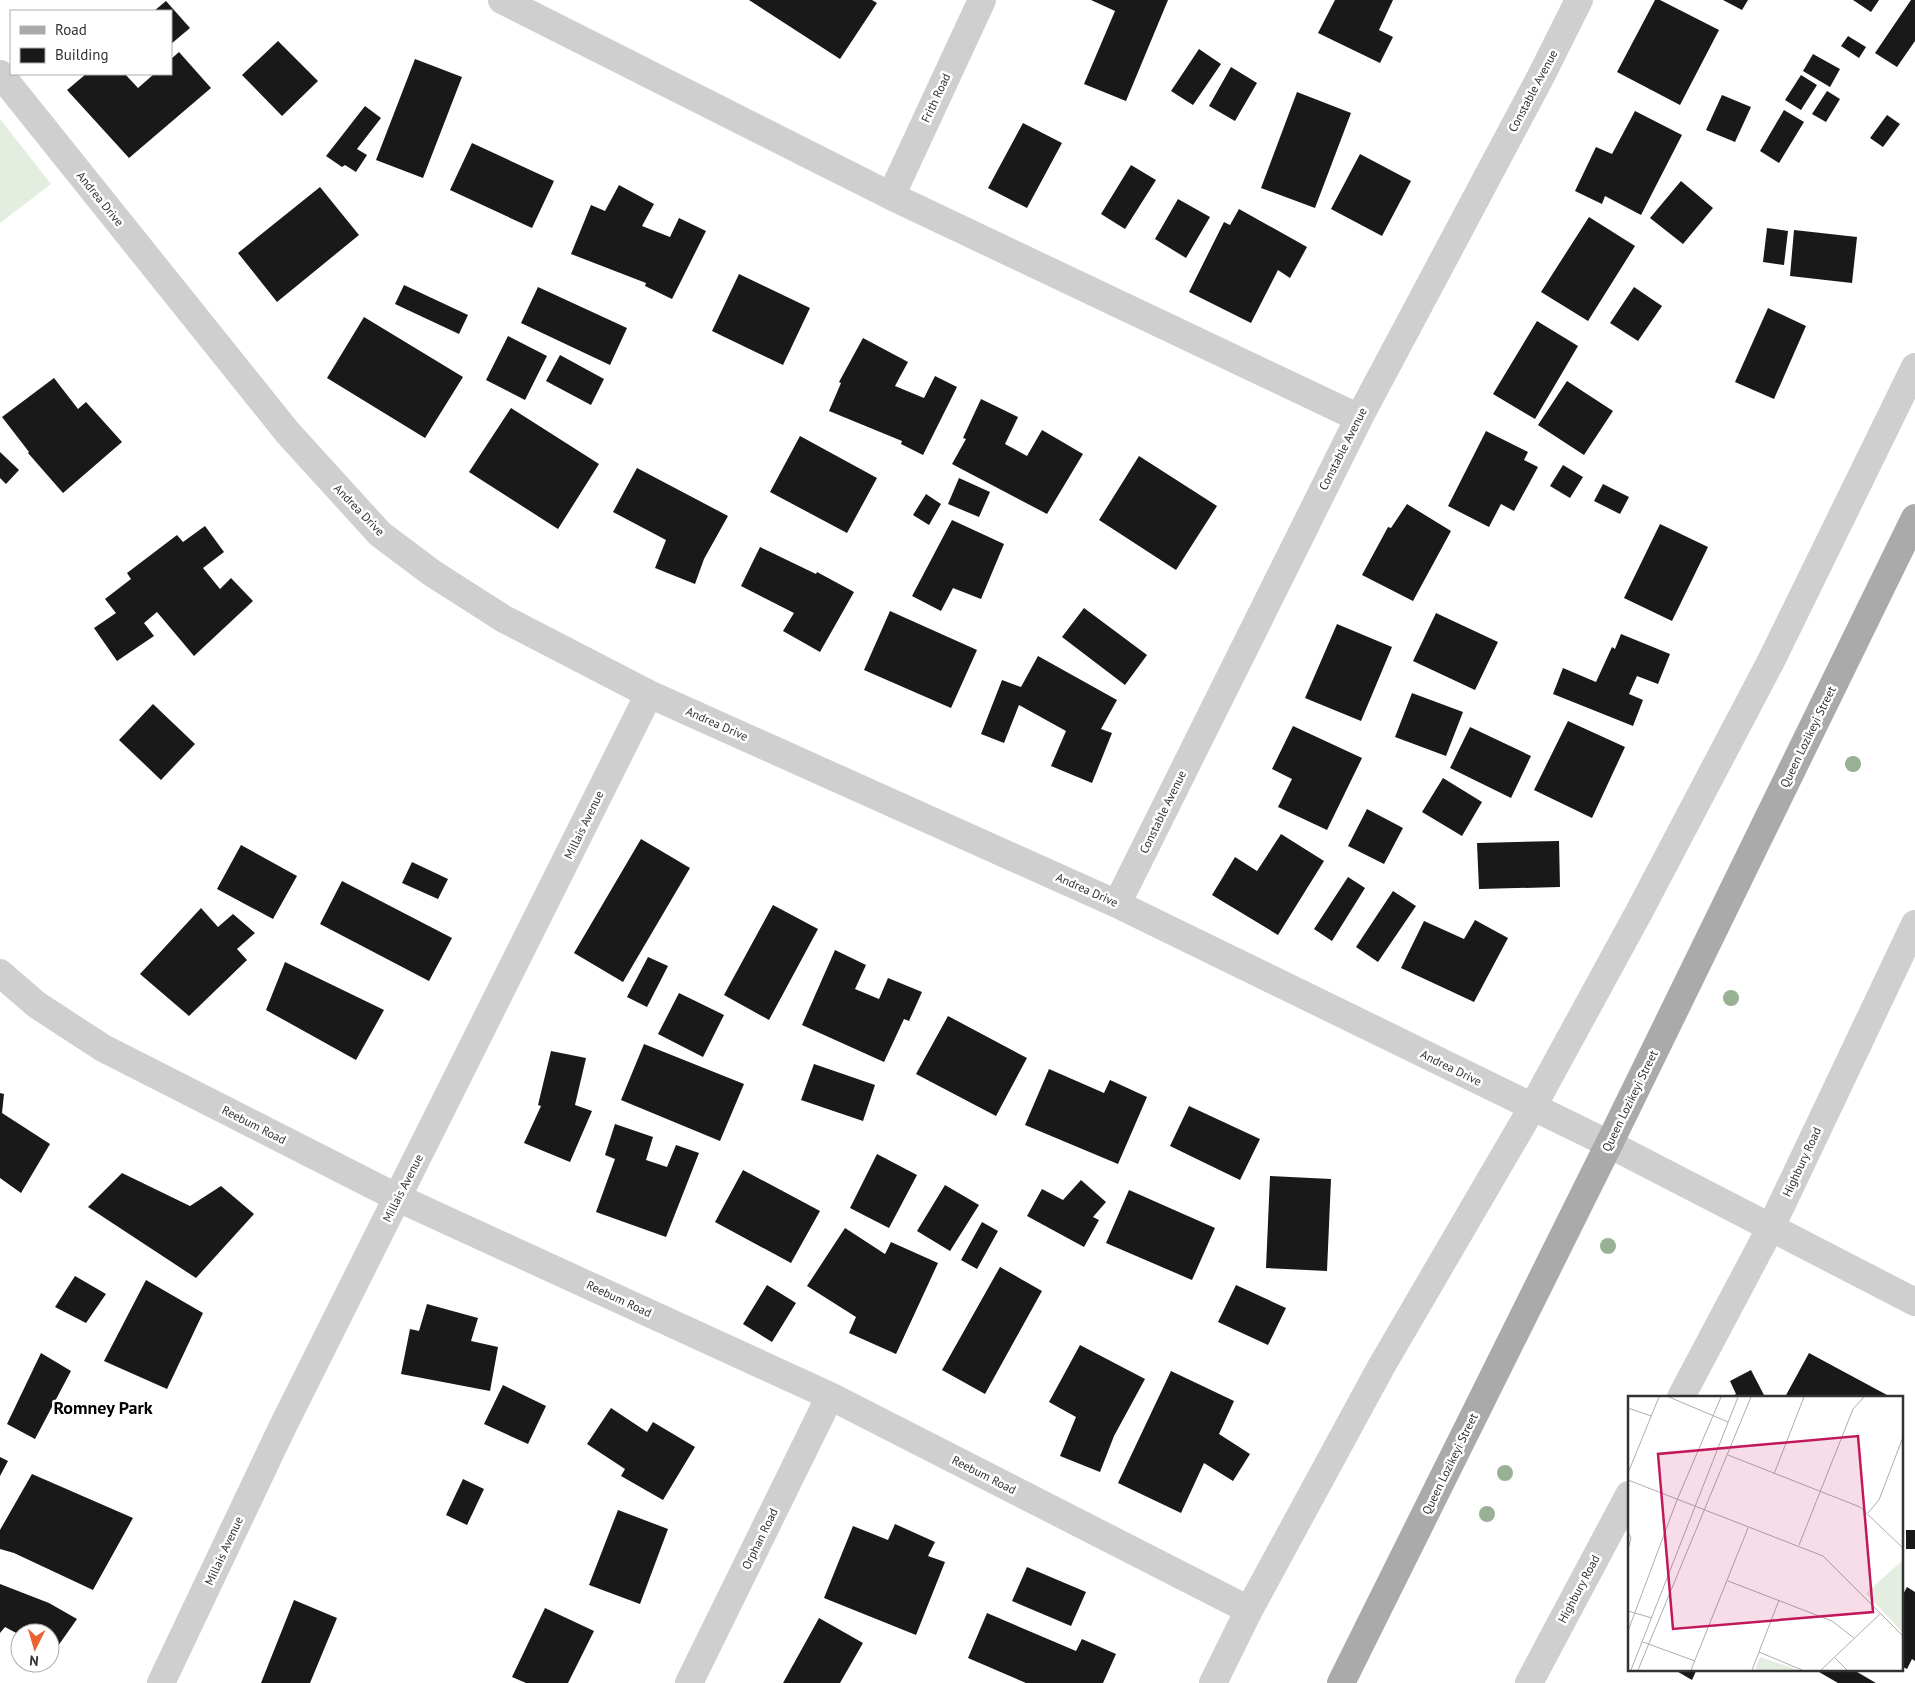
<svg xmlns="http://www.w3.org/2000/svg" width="1915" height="1683" font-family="'PT Sans',sans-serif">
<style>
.grass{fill:#e3eee0}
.building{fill:#191919}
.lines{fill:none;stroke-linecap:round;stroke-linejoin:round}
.minor{stroke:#cfcfcf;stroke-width:28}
.major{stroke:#aaa;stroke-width:28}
.tree{fill:#98b094}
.labels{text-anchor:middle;stroke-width:5;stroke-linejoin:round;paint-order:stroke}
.street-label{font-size:12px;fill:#323232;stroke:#fff}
.district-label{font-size:18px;font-weight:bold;fill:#000;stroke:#fff}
.inset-road{fill:none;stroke:#adadad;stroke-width:1}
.view{fill:#c2185b;fill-opacity:0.15;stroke:#c2185b;stroke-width:2.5}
.inset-edge{fill:none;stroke:#323232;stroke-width:2.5}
</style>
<rect width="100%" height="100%" fill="#fff"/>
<!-- grass -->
<path class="grass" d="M0,119L51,184L0,223Z"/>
<!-- building -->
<path class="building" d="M749,0H872L877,3L840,59Z
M1091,0H1168L1126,101L1084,84L1115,11Z
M1335,0H1393L1379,30L1393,37L1380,63L1318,33Z
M1655,0H1660L1719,30L1680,105L1617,72Z
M1723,0H1748L1742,10Z
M1853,0H1879L1871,12Z
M1911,0H1915V41L1897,67L1875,53Z
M166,1L190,28L171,44V11H154Z
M1848,36L1866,47L1859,58L1841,46Z
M278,41L318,81L282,116L242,75Z
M1199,49L1221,64L1193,105L1171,91Z
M179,52L211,88L129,158L67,90L86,74H125L138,88L154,74H171V59Z
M1813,54L1840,69L1830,87L1803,71Z
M415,59L462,77L423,178L376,160Z
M1231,67L1257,83L1235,121L1209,106Z
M1801,75L1817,85L1801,110L1785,100Z
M1827,91L1840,99L1826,122L1812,114Z
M1297,92L1351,113L1315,208L1261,188Z
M1722,95L1751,107L1735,142L1706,130Z
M365,106L381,118L357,149L367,155L356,172L345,165L342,167L326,156Z
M1784,110L1804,122L1779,163L1760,151Z
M1635,111L1682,135L1641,215L1605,196L1602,204L1575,191L1596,147L1612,154Z
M1887,115L1900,124L1883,147L1870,138Z
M1023,123L1062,143L1027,208L988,188Z
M472,143L554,181L532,228L450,190Z
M1360,154L1411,181L1382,236L1331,209Z
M1131,165L1156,180L1125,229L1101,214Z
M1681,181L1713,208L1683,244L1650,218Z
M619,185L654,204L642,226L670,237L679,218L706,231L672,299L645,286L646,283L571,254L591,205L605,211Z
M320,187L359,235L277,302L238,253Z
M1178,199L1210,217L1186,258L1155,239Z
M1239,209L1307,247L1290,278L1278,270L1251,323L1189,292L1224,222L1230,225Z
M1589,217L1635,246L1588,321L1541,292Z
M1767,228L1788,231L1784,265L1763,262Z
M1794,230L1857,237L1852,283L1790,276Z
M739,274L810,308L783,365L712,331Z
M404,285L468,315L459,334L395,304Z
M538,287L627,328L610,365L521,323Z
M1634,287L1662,306L1638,341L1610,323Z
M1768,308L1806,326L1774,399L1735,382Z
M364,317L463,377L425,438L327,378Z
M1537,321L1578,346L1535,419L1493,394Z
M508,336L547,356L525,400L486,380Z
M863,338L908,362L895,386L924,398L935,376L957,387L923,455L901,444L902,441L829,411L841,383L839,382Z
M560,355L604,379L591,405L546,381Z
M54,378L78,409L86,402L122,442L63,493L28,453L29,452L2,417Z
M1567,381L1613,411L1584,455L1538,425Z
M981,399L1018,417L1005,444L1027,456L1042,430L1083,454L1047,514L952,464L966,439L963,438Z
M511,408L599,464L558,529L469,472Z
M1486,431L1528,452L1524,460L1538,467L1514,511L1501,504L1489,527L1448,506Z
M800,436L877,478L847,533L770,492Z
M0,452L19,470L6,484L0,478Z
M1139,456L1217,506L1176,570L1099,520Z
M1563,465L1583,477L1570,498L1550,486Z
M637,468L728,516L704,559L695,584L655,568L666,540L613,512Z
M959,478L990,492L979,517L948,504Z
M1603,484L1629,497L1620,514L1594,501Z
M926,494L941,504L929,525L913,515Z
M1407,504L1451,531L1413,601L1362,575L1388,527L1391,528Z
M952,520L1004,544L981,599L953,588L941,611L912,596Z
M1660,524L1708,547L1672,621L1624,598Z
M205,526L224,552L203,568L220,589L231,578L253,601L194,656L157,612L144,623L154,636L117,661L94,628L116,613L105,599L131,579L127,573L177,535L183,542Z
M760,547L816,574L817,572L854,592L820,652L783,631L794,613L741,586Z
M1084,608L1147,655L1125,685L1062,637Z
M890,611L977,650L951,708L864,670Z
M1436,613L1498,642L1475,690L1413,661Z
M1337,624L1392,647L1361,721L1305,698Z
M1621,634L1670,654L1658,684L1637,676L1629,694L1643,700L1633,726L1553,694L1563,668L1596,682L1612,647L1615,649Z
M1038,656L1117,700L1101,729L1112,733L1092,783L1051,766L1066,731L1019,705L1004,743L981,734L1002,680L1021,687Z
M1412,693L1463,712L1446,756L1395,737Z
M153,704L195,744L161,780L119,740Z
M1568,721L1625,747L1592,818L1534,790Z
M1293,726L1362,758L1327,830L1278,807L1292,779L1272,769Z
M1470,727L1531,756L1511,798L1450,768Z
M1443,778L1482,802L1462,836L1422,812Z
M1367,809L1403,828L1384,864L1348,846Z
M1281,834L1324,861L1278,935L1212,895L1235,857L1257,871Z
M641,839L690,868L623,982L574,953Z
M1559,841L1560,887L1479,889L1477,843Z
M241,845L297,876L273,919L217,889Z
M412,862L448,879L438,899L402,883Z
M1348,877L1365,888L1332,941L1314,929Z
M342,881L452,938L429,981L320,924Z
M1393,891L1416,906L1378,962L1356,947Z
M773,905L818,929L769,1020L724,995Z
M201,908L218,927L233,914L255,933L237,949L247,960L189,1016L140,974Z
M1475,920L1508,938L1474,1002L1401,968L1424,921L1464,939Z
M835,950L866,965L855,989L879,999L888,978L922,992L909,1021L904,1019L884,1062L802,1025Z
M648,957L668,966L647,1007L627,997Z
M285,962L384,1010L356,1060L266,1010Z
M679,993L724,1015L703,1057L658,1034Z
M948,1016L1027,1058L996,1116L916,1074Z
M644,1044L744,1084L720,1141L621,1100Z
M551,1051L586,1058L575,1105L592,1111L570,1162L524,1143L541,1106L538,1105Z
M814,1064L875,1085L863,1121L801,1100Z
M1049,1069L1104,1093L1110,1080L1147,1097L1118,1164L1025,1125Z
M0,1093L4,1094L2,1113L50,1144L21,1193L0,1178Z
M1189,1106L1260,1139L1240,1180L1170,1146Z
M615,1124L653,1137L646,1160L667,1167L676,1145L699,1153L666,1237L596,1212L615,1159L605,1155Z
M877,1154L917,1175L889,1228L850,1208Z
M743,1170L820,1211L791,1263L715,1222Z
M122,1173L190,1206L221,1186L254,1214L196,1278L88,1207Z
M1270,1176L1331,1179L1327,1271L1266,1268Z
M1081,1180L1106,1202L1093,1217L1099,1220L1084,1247L1027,1216L1042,1189L1063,1200Z
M945,1185L979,1205L950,1251L917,1231Z
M1129,1190L1215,1228L1192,1280L1106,1243Z
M982,1222L998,1231L977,1269L961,1260Z
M845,1228L885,1254L891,1242L938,1263L896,1354L849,1333L856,1317L807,1286Z
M1000,1267L1042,1291L985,1394L942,1370Z
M75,1276L106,1294L86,1323L55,1307Z
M146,1280L203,1313L167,1389L104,1361Z
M767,1285L796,1303L772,1342L743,1324Z
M1236,1285L1286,1308L1268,1345L1218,1322Z
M427,1304L478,1318L471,1341L498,1347L490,1391L401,1374L410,1329L419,1331Z
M1080,1345L1145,1379L1114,1436L1100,1472L1060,1456L1076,1417L1049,1402Z
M41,1353L71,1371L35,1439L7,1424Z
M1809,1353L1887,1395L1886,1397H1785Z
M1751,1370L1765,1397H1731L1736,1394L1730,1381Z
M1171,1371L1234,1401L1219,1434L1250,1454L1233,1481L1204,1463L1181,1513L1118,1483Z
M503,1385L546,1406L528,1444L484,1424Z
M611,1408L647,1432L653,1422L695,1447L663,1500L621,1476L625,1469L587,1444Z
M0,1457L8,1461L0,1476Z
M32,1474L133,1518L93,1590L14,1553L0,1549V1530Z
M463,1479L484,1489L467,1525L446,1515Z
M618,1510L668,1529L640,1604L589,1585Z
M895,1524L935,1542L928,1556L945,1562L916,1635L824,1598L853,1526L888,1540Z
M1906,1530H1915V1549H1906Z
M1027,1567L1086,1592L1071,1626L1012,1601Z
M0,1584L49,1603L77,1619L53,1653L50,1652V1633H20V1635L5,1627L0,1633Z
M1907,1587L1915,1592V1661L1912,1659L1907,1669L1901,1666V1598Z
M294,1600L337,1618L310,1683H261Z
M545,1608L594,1631L568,1683H526L512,1677Z
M987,1613L1076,1651L1082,1639L1116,1654L1103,1683H1026L968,1658Z
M819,1618L863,1643L840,1683H783Z
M1673,1669H1697L1692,1680Z
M1820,1669H1852L1876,1683H1838L1819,1672Z"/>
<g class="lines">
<!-- minor -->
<path class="minor" d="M502,0L891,196L1359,418
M0,74L288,433L380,534L432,573L504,619L649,694L1117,904L1609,1144L1915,1302
M891,196L982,0
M1117,904L1359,418L1540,78L1579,0
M0,973L37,1005L103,1048L398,1198L830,1396L1249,1610
M1681,1397L1771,1227L1915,924
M161,1683L282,1428L649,694
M689,1683L830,1396
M1213,1683L1249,1610L1381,1367L1532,1108L1639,912L1771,661L1915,367
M1529,1683L1629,1495"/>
<!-- major -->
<path class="major" d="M1341,1683L1609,1144L1915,518"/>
</g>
<!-- trees -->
<g class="tree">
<circle cx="1853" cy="764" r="8"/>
<circle cx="1731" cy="998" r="8"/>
<circle cx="1608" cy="1246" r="8"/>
<circle cx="1505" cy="1473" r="8"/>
<circle cx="1487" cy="1514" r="8"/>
</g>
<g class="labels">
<!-- street labels -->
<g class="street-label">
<text transform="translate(1533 91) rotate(-62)" y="4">Constable Avenue</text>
<text transform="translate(936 98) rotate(-65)" y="4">Frith Road</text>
<text transform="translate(100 199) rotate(51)" y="4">Andrea Drive</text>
<text transform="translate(1343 449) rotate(-63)" y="4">Constable Avenue</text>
<text transform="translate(359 510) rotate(46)" y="4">Andrea Drive</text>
<text transform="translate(717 724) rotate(24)" y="4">Andrea Drive</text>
<text transform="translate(1808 737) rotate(-64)" y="4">Queen Lozikeyi Street</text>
<text transform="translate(1163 812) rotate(-64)" y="4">Constable Avenue</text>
<text transform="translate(584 825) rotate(-64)" y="4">Millais Avenue</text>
<text transform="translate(1087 890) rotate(24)" y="4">Andrea Drive</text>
<text transform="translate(1451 1068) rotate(26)" y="4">Andrea Drive</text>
<text transform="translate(1630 1101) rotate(-64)" y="4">Queen Lozikeyi Street</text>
<text transform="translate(254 1125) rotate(27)" y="4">Reebum Road</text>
<text transform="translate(1802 1162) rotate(-65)" y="4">Highbury Road</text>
<text transform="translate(403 1188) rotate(-63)" y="4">Millais Avenue</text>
<text transform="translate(619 1299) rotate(25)" y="4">Reebum Road</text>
<text transform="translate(1450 1464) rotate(-64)" y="4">Queen Lozikeyi Street</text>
<text transform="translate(984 1475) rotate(27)" y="4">Reebum Road</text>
<text transform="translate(760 1539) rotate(-64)" y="4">Orphan Road</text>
<text transform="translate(224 1551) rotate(-65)" y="4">Millais Avenue</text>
<text transform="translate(1579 1589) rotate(-62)" y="4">Highbury Road</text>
</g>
<!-- district labels -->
<g class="district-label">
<text x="103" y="1414">Romney Park</text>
</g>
</g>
<!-- overview -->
<g transform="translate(1628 1396)">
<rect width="275" height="275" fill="#fff"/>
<path d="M275,164V237L238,197ZM132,261L162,271L169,274H127Z" fill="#e3eee0"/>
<path class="inset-road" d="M41,1L100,26M0,12L23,20M100,59L232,111L275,152M0,77L31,1M146,78L176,1M0,84L195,160L275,240M240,117L251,104L275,41M0,136L3,142L0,153M171,149L225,13L236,1M100,185L204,225L226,242M0,215L24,222M0,235L49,104L93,1M15,246L67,265M131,256L174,274M207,262L219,274M3,274L110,1M10,274L123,1M63,274L120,132M124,274L151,204M193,274L253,217"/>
<path class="view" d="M230,40L245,216L45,233L30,58Z"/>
<rect width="275" height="275" class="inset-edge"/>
</g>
<!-- legend -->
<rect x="10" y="10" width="162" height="65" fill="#ffffff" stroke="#adadad"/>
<rect x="20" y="26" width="25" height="8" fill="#aaaaaa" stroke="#adadad"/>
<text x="55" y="35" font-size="15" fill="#323232">Road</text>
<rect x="20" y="48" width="25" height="15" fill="#191919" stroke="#adadad"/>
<text x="55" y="60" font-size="15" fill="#323232">Building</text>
<!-- north arrow -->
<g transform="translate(35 1648) rotate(185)"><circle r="24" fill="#ffffff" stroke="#adadad"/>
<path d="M0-4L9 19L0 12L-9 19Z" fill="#ea6432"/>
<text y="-8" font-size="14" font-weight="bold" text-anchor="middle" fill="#323232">N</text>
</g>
</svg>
